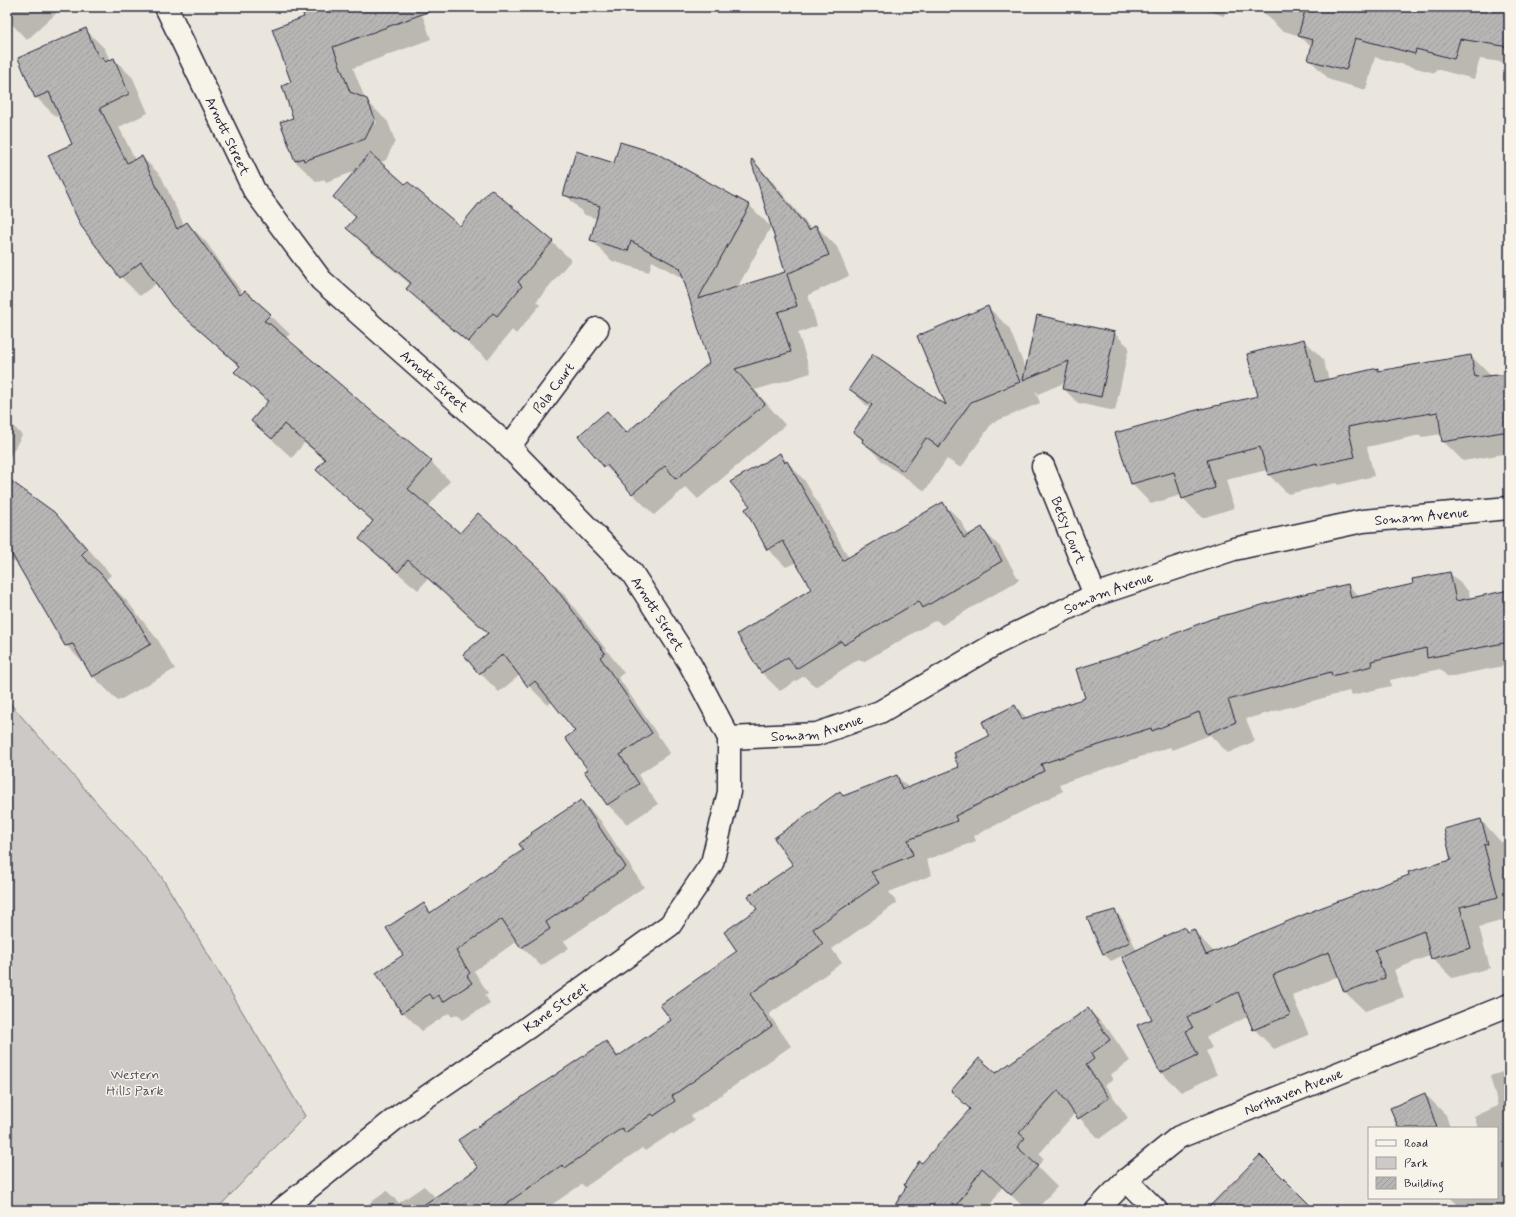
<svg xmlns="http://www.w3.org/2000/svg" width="1516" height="1217" font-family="Mynerve,sans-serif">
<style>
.green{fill:#cdc9c6;stroke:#787680}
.shadow{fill:#0003;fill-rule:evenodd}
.building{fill:url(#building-hatch);stroke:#22223b}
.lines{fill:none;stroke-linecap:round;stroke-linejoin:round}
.minor-casing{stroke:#22223b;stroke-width:25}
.minor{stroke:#f7f3e8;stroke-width:22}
.labels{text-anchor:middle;stroke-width:3;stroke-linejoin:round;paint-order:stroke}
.street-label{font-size:14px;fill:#22223b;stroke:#f7f3e8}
.park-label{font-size:14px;fill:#555465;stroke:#f7f3e8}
</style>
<defs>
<pattern id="building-hatch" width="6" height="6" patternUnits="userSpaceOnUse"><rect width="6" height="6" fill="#b8b6b5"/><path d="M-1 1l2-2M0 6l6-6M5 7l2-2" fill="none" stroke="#9e9c9d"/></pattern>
</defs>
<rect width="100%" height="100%" fill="#eae6de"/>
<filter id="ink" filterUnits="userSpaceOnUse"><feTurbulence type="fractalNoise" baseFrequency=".025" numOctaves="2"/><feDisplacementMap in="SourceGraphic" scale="8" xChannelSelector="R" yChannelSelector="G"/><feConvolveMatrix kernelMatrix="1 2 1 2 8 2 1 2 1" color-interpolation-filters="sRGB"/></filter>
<g filter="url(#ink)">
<!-- green -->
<path class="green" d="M7,700L161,876L305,1116L216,1210H7Z"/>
<!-- shadow -->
<path class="shadow" d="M7,7H63L27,40L7,19Z
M302,7H413L423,17L431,39L353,68L365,99L388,122L395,141L386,160L379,163L406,186L461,227L552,242L571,260L536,302L540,305L516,334L512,330L488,360L426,308L408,289L411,285L366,247L348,228L356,218L334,197L356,171L326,182L324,179L317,182L295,161L293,83L306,18ZM371,113H373L377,124H376Z
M1197,7H1226L1224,16Z
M1248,7H1509V91L1505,87L1508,63L1480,59L1474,79L1436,69L1435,73L1375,57L1366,90L1330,80L1309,59L1312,48L1307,43L1297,35L1281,30L1262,11Z
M86,30L105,49L110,61L114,59L133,78L148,113L119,127L135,160L142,157L161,176L184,225L187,223L206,242L243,294L245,292L290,334L285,338L404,441L431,462L450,481L428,507L460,534L543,574L563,593L624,673L618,677L670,753L638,775L658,804L627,824L608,805L586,772L589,770L576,731L553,701L548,705L529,686L520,675L499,692L480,673L488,634L428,579L418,590L380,558L361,538L374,523L317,470L325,460L304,443L292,458L252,421L268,403L236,372L240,367L193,325L173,305L157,283L140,296L121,277L73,145L60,115L56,117L36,97L19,58Z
M655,153L750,206L771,227L737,288L786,273L753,161L773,182L811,229L816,226L837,247L849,276L808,295L817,326L798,333L811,373L755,390L785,425L698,499L686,487L654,515L605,466L607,412L628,433L710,364L684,279L652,261L649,272L612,261L592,240L598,219L585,215L565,194L615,164Z
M988,307L1009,328L1026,370L1114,333L1129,347L1115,411L1078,403L1064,389L1066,382L1038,394L1035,390L1040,403L992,423L961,468L947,459L925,491L884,463L854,432L870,409L850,389L948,408Z
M1304,340L1323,359L1329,380L1377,369L1379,371L1471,356L1491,376L1509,374V453L1463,461L1443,441L1442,434L1422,437L1420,435L1367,447L1374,476L1338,485L1336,483L1288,494L1269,475L1267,470L1226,480L1234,508L1202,518L1183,498L1181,495L1151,504L1132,484L1117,434L1259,397Z
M7,420L22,435L7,462Z
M780,454L805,481L849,558L943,503L961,521L969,536L982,529L1000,547L1019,580L942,625L936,620L863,662L859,659L815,687L804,676L780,691L762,673L813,589L797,562L786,567L768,549L752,506Z
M7,479L53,512L79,538L111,575L106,580L126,600L158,640L175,669L118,701L93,676L87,667L66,645L21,567L7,557Z
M1504,558H1509V665L1448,677L1440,669L1390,680L1391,686L1352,695L1349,691L1246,719L1255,741L1228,753L1210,735L1172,750L1170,747L1059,784L1063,791L974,836L976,841L926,860L932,875L889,892L897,903L832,949L842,963L769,1014L791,1046L691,1116L694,1120L674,1135L672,1133L645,1151L642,1148L585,1187L582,1184L544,1210H360L387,1191L399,1203L424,1186L436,1198L479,1168L606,1043L619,1056L672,1020L739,951L759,910L794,866L840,793L844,797L897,776L909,788L961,768L1015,706L1028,719L1086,699L1348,585L1360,597L1414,585L1450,573L1469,592L1470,599L1508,591Z
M581,801L600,820L644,887L564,941L569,948L541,966L522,947L517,941L474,971L488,993L485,995L490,1003L463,1020L457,1014L452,1017L449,1013L422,1031L403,1012L405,955L424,905L432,913L524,850Z
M1481,820L1501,842L1509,841V919L1479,927L1490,968L1452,978L1432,958L1431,955L1394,970L1404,997L1365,1011L1345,992L1339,976L1292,995L1309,1035L1274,1049L1254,1029L1249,1016L1206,1037L1212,1048L1206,1051L1217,1075L1181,1092L1161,1072L1139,1026L1153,1020L1132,951L1111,961L1104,954L1088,919L1115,912L1122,919L1137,951L1184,928L1188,933L1193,930L1215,953L1452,861Z
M1088,1009L1108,1029L1130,1061L1110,1075L1113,1080L1105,1085L1128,1118L1099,1139L1075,1113L1039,1154L1044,1159L1037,1167L1057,1187L1036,1210H1027L1002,1187L987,1210H893L922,1164L971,1110L996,1074Z
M1509,1070V1210H1463L1451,1198H1497V1128H1478L1474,1116L1498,1106L1490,1076Z
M1425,1094L1446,1115L1450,1128H1397L1393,1118Z
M1356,1207L1360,1210H1353Z"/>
<!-- building -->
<path class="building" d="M301,7H433V10L333,47L350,92L367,99L375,119L365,139L304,161L303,158L295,161L280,122L293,118L282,86L291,82L272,29L304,17Z
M1306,7H1509V47L1460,39L1454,59L1416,49L1415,54L1355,38L1346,70L1308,60L1313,40L1298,36Z
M86,28L99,59L103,57L105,62L114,58L129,94L100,108L127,163L142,156L177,229L187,222L240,295L245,291L271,314L264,321L270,324L404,439L405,438L432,461L408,489L460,533L478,513L544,573L605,653L600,657L652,733L620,755L639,784L607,805L584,771L588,770L565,738L575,731L535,681L528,687L503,654L479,674L463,654L488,633L408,560L398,572L359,539L373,521L316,470L325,459L284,424L272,439L251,421L268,401L234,372L240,366L172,306L141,262L120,278L81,226L48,155L72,144L49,92L35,98L18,58Z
M620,142L656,153L750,205L698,299L785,272L751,160L752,159L809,230L816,225L829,255L787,274L797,306L778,312L791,352L735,369L765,404L676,479L665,466L632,494L607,465L604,467L578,436L607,411L626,433L709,363L680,268L631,241L628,251L590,240L600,206L563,195L576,151L614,163Z
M370,153L405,184L408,182L460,226L491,189L553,241L518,282L522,286L497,316L493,313L468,342L406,289L411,283L346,228L356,217L333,197Z
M988,306L1020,382L971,402L939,447L926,438L903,471L862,442L863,439L853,432L872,405L849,389L873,354L946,405L917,336Z
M1037,315L1115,332L1101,397L1063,389L1069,361L1023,380Z
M1304,339L1316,382L1378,368V371L1471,355L1475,377L1509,374V431L1442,442L1438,412L1402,418L1401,416L1348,427L1355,457L1317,465V463L1268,475L1260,447L1207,460L1215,488L1182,499L1174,472L1131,484L1115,433L1193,411L1258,396L1247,354Z
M780,453L785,463L787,461L843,560L842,561L943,502L964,538L982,527L1002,561L923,608L919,601L844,645L841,641L796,669L788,657L761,673L737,634L811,589L783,541L767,550L745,509L750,506L730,482Z
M7,478L54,512L87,549L81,555L101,574L133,614L151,644L92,677L73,644L65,646L7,546Z
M1450,572L1456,601L1509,590V642L1427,658L1426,648L1371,661L1372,666L1332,676L1331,672L1228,700L1236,722L1207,734L1199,712L1152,731L1151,728L1041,764L1044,771L955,816L957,821L908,840L913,855L871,872L879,883L813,929L823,944L750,994L772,1026L672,1096L675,1101L654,1116L652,1114L625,1133L622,1128L565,1168L562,1165L497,1210H416L478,1168L458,1140L606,1041L617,1057L671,1020L660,1005L737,951L724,932L757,909L748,896L793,865L774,838L840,791L843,796L897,775L902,790L959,767L954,757H956L954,753L989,736L982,722L1015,705L1022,719L1085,698L1076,669L1121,655L1211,619L1295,596L1348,584L1351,598L1413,584L1412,579Z
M581,800L626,867L546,922L550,929L521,948L502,919L456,951L470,973L467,976L472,983L443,1002L438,995L433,999L429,994L402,1013L376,973L403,955L386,928L424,903L430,913L523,850L519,844L532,834L531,833Z
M1481,819L1488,844L1484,845L1498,897L1460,907L1471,948L1431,959L1424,931L1375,950L1385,978L1344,992L1329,952L1273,975L1290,1015L1253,1030L1238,992L1187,1017L1193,1028L1186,1031L1198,1055L1160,1073L1137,1025L1152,1019L1122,957L1184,927L1187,932L1194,929L1206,955L1320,908L1409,875L1408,872L1451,860L1444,829Z
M1115,910L1130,942L1103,954L1087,918Z
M1088,1008L1110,1040L1091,1054L1094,1059L1086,1065L1109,1098L1078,1119L1058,1090L1019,1133L1025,1138L1017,1147L1038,1166L1011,1195L982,1168L954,1210H892L906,1187L904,1185L919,1161L922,1163L970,1109L951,1091L979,1058L996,1073Z
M1425,1093L1437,1128H1399L1390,1108Z
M1260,1155L1315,1210H1206Z"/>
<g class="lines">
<!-- minor casing -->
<g class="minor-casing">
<g id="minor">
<path id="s1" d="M166,7L254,190L321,280L509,447L632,573L689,662L729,738V792L712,863L670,925L527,1028L400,1115L281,1210"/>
<path id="s2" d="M509,447L597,329"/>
<path id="s3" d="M1043,466L1095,595"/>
<path id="s4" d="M729,738L817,734L880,712L997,643L1095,595L1234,549L1363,521L1509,508"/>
<path d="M1126,1180L1156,1210"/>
<path id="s5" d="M1097,1210L1126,1180L1179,1137L1509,1005"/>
</g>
</g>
<!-- minor -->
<use href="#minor" class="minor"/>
</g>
</g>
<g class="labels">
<!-- street labels -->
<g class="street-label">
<text dy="5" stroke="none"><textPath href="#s1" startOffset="143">Arnott Street</textPath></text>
<text dy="5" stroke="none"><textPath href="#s1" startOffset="467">Arnott Street</textPath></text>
<text dy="5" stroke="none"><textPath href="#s2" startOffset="74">Pola Court</textPath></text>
<text dy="5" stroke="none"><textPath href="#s4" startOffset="737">Somam Avenue</textPath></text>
<text dy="5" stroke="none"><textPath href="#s3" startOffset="69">Betsy Court</textPath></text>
<text dy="5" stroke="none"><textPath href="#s4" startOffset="413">Somam Avenue</textPath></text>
<text dy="5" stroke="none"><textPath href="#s1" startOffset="791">Arnott Street</textPath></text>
<text dy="5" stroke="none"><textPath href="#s4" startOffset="89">Somam Avenue</textPath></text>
<text transform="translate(556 1007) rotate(-35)" y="5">Kane Street</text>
<text dy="5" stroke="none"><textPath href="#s5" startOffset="233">Northaven Avenue</textPath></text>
</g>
<!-- park labels -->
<g class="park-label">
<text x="135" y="1079">Western<tspan x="135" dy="16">Hills Park</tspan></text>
</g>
</g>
<!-- margin -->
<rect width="1516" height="1217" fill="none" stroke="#f7f3e8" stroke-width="24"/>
<rect x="12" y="12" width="1492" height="1193" fill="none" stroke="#22223b" stroke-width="1.5" filter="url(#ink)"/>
<!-- legend -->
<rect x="1368" y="1127" width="130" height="72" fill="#f7f3e8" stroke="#a29fa3"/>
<rect x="1376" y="1140" width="20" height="6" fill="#f7f3e8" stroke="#a29fa3"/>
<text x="1404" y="1147" font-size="12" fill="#22223b">Road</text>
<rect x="1376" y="1157" width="20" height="12" fill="#cdc9c6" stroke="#a29fa3"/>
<text x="1404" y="1167" font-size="12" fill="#22223b">Park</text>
<rect x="1376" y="1177" width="20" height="12" fill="url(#building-hatch)" stroke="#a29fa3"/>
<text x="1404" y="1187" font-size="12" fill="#22223b">Building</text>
</svg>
